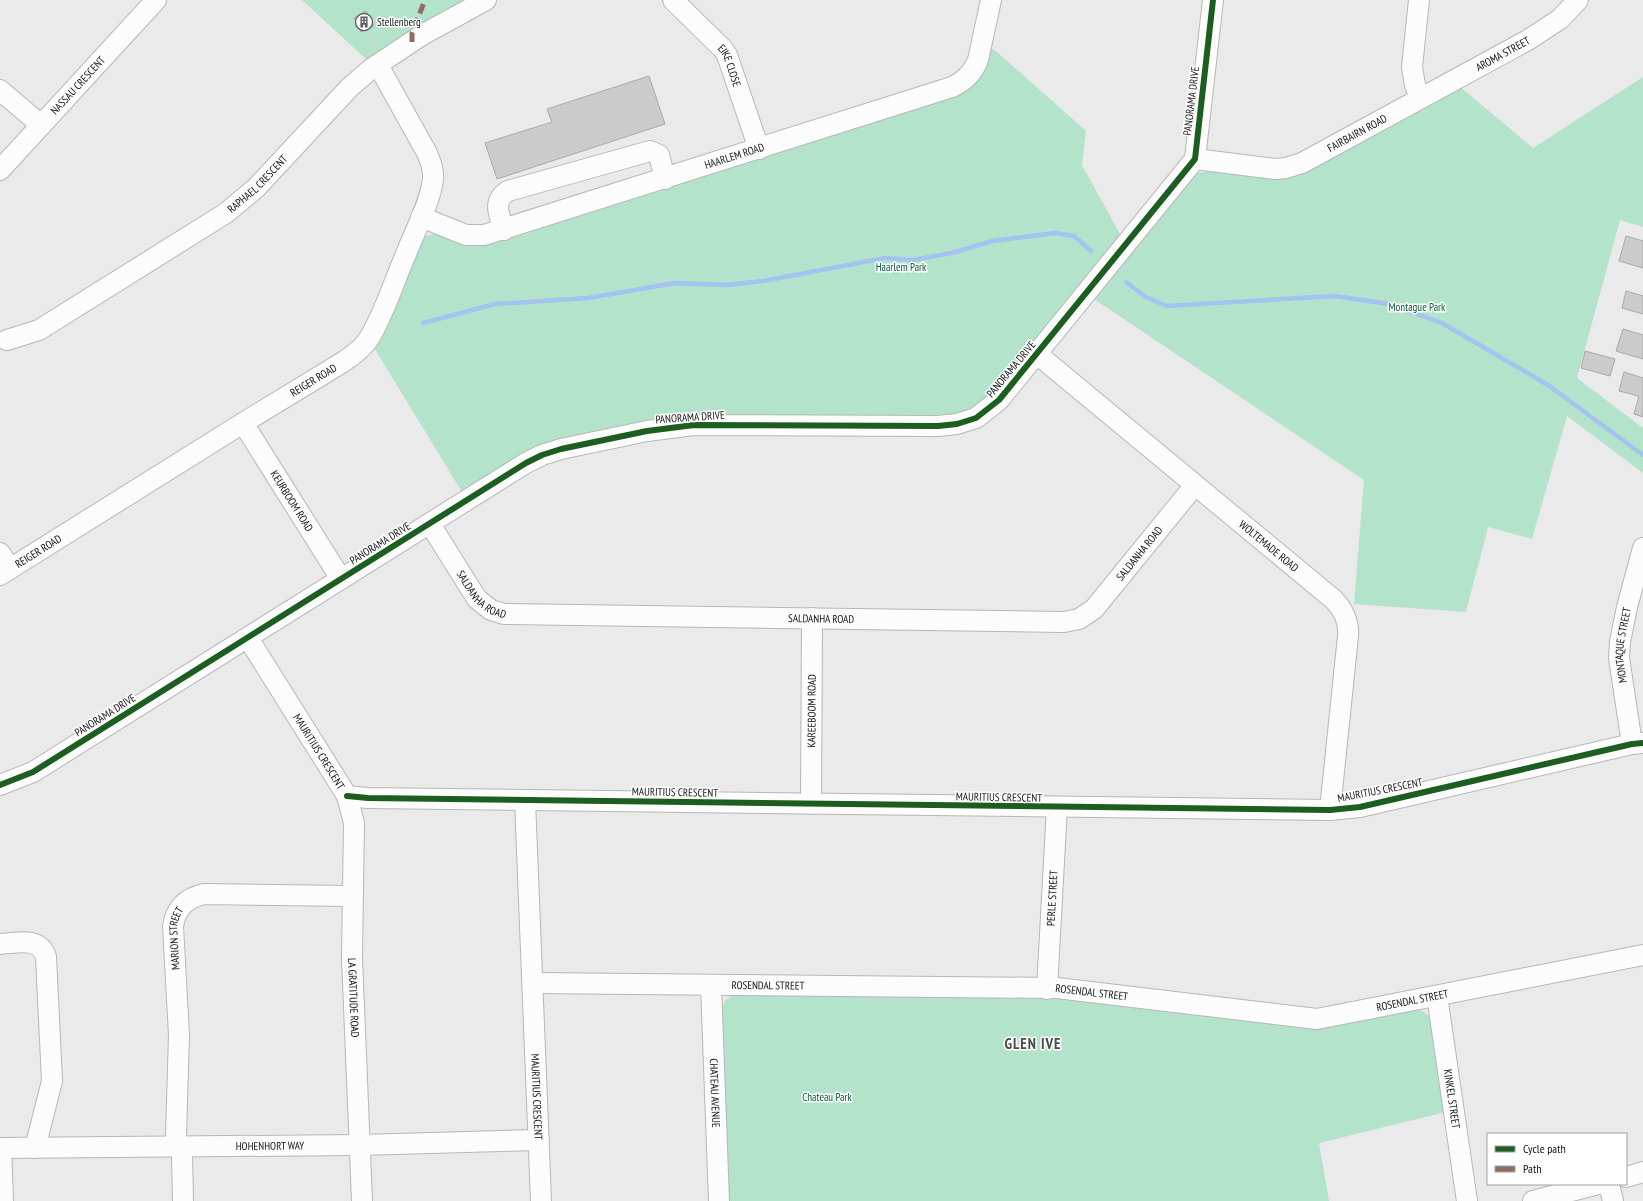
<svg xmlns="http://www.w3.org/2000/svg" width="1643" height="1201" font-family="'PT Sans Narrow',sans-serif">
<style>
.green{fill:#b3e3ca}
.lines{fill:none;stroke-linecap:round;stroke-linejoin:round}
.stream{stroke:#a5c3f0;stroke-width:4.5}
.building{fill:#cbcbcb;stroke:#a9a9a9}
.minor-casing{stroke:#b7b7b7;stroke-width:22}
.path{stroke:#d5d5d5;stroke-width:2.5;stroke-dasharray:4 2;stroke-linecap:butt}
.minor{stroke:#fcfcfc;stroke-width:20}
.quiet{stroke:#8d6e63;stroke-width:5;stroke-dasharray:10 5;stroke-linecap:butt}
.cycleway-casing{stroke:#fff;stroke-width:8}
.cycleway{stroke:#1b5e20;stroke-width:6}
.labels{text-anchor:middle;stroke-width:3;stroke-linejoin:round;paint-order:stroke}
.poi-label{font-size:11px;fill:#131414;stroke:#fff;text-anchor:start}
.street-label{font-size:11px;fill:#131414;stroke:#fff}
.park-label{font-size:11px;fill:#005b39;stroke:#fff}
.district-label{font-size:15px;font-weight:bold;letter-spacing:1px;fill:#4b4b4d;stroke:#fff}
</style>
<rect width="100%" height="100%" fill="#eaeaea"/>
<!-- green -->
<path class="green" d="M302,0H472L367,60Z
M989,47L997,52L1086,131L1082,165L1121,236L990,395C973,409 962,413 941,417L687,416L648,421L556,440C521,451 492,473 462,492L373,346L422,237L434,234L445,236L957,93Z
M1643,77V227L1620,220L1577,378L1643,428V473L1567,416L1532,539L1488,527L1466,612L1354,604L1364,480L1094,299L1194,177L1198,173L1209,171L1263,177L1459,86L1533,148Z
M734,994L1056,997L1308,1026L1414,1009C1422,1010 1426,1013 1431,1018L1446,1112L1319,1143L1329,1201H727L720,1012L725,1001Z"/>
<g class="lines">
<!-- stream -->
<path class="stream" d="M1126,282L1146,297L1167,306L1335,296L1389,304L1442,323L1548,385L1643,455
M423,323L495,304L588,298L675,283L727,285L763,281L885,258L913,260L952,253L992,241L1055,233L1074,236L1091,251"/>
</g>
<!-- building -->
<path class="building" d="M366,11L374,26L361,32L354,18Z
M649,76L665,124L497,179L485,143L552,122L547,109Z
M1626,236L1643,241V268L1619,261Z
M1626,291L1643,296V314L1622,308Z
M1623,329L1643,335V359L1616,351Z
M1585,351L1615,359L1610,376L1581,368Z
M1624,372L1643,378V417L1634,414L1639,396L1619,391Z"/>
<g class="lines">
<!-- minor casing -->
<g class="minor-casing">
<g id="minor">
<path id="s1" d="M673,0L723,49L727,55L759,149"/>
<path d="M1419,0L1412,67L1415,85L1420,98"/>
<path d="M0,90L41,125"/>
<path id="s2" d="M1195,159L1275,169L1286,168L1302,163L1528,40L1560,19L1578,0"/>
<path id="s3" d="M0,170L156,0"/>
<path id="s4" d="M421,217L466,235H484L952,87C965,81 973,73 978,60L991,0"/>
<path d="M504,230C499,215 492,201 508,191L650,151L659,155L665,179"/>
<path id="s5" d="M7,340L39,330L226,213L256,188L350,87L371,69L422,35L486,0"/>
<path id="s6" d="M1037,354L1333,599C1344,610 1349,621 1348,636L1330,810"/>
<path id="s7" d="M243,423L341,579"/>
<path id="s8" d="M430,524L477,599L491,610L504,614L1064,622L1079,619L1094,609L1195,485"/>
<path d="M0,553L10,569"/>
<path id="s9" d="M0,575L243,423L343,362C352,356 362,349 368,340C384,315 394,281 406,254C414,233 431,201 433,179C434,170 431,162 427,153L378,65"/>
<path id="s10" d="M248,638L347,796L354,823L352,958L362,1201"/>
<path id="s11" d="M1632,744L1619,658L1620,642L1627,607L1643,548"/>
<path d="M0,785L33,772L526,463L542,455L561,449L647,431L694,425L938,426L957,424L976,418L999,400L1195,159L1213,0"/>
<path d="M347,796L368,798L1330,810L1360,807L1632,744L1643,743"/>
<path id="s12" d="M525,800L541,1201"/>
<path id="s13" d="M811,804L812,618"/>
<path d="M0,944C17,943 40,936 46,957L52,1081L35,1148"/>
<path id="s14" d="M533,983L1057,988L1317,1019L1643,955"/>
<path id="s15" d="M711,985L719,1201"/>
<path id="s16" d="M1047,989L1057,807"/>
<path id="s17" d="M1437,996L1467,1201"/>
<path id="s18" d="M0,1148L360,1145L539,1140"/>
<path d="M1,1148L3,1201"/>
<path d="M1626,1177L1643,1172"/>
<path d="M1609,1184L1613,1201"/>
<path id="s19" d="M183,1201L182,1156L176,1136L179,1035L173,926C176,908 186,898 204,894L352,896"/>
<path d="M1533,1201L1598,1184"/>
</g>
</g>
<!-- path -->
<path class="path" d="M366,30L376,47"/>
<!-- minor -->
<use href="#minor" class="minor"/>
<!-- quiet -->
<path class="quiet" d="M412,42V33L425,0"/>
<!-- cycleway casing -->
<g class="cycleway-casing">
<path id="cycleway" d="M0,785L33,772L526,463L542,455L561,449L647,431L694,425L938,426L957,424L976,418L999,400L1195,159L1213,0
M347,796L368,798L1330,810L1360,807L1632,744L1643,743"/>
</g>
<!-- cycleway -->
<use href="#cycleway" class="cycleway"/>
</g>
<!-- icons -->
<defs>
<g id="building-ring" transform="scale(0.9)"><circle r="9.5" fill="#fff" stroke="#5e5f5f" stroke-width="1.5"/><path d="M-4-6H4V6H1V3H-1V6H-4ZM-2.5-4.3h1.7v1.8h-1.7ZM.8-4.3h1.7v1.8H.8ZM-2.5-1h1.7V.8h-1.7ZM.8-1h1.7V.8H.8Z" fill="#5e5f5f"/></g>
</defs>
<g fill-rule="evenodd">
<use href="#building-ring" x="364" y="22"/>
</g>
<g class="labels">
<!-- poi labels -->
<g class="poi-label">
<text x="377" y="26">Stellenberg</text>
</g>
<!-- street labels -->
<g class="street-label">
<text dy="4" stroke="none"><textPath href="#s2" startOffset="337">AROMA STREET</textPath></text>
<text dy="4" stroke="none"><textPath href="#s1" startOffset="88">EIKE CLOSE</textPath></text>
<text dy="4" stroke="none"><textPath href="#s3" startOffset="115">NASSAU CRESCENT</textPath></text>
<text transform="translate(1191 101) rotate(-83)" y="4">PANORAMA DRIVE</text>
<text dy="4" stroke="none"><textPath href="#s2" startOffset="171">FAIRBAIRN ROAD</textPath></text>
<text dy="4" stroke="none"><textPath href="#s4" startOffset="329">HAARLEM ROAD</textPath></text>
<text dy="4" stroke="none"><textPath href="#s5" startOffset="297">RAPHAEL CRESCENT</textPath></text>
<text transform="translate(1011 369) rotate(-50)" y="4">PANORAMA DRIVE</text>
<text dy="4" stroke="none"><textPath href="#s9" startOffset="369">REIGER ROAD</textPath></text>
<text transform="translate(690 417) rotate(-4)" y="4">PANORAMA DRIVE</text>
<text dy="4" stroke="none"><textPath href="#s7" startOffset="92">KEURBOOM ROAD</textPath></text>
<text transform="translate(380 543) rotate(-32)" y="4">PANORAMA DRIVE</text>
<text dy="4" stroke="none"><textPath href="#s6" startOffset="301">WOLTEMADE ROAD</textPath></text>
<text dy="4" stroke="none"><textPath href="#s9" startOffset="45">REIGER ROAD</textPath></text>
<text dy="4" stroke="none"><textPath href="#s8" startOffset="785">SALDANHA ROAD</textPath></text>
<text dy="4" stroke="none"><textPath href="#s8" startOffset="89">SALDANHA ROAD</textPath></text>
<text dy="4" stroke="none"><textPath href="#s8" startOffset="437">SALDANHA ROAD</textPath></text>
<text dy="4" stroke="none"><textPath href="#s11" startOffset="100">MONTAQUE STREET</textPath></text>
<text dy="4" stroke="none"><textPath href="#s13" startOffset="93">KAREEBOOM ROAD</textPath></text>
<text transform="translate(105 715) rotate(-32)" y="4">PANORAMA DRIVE</text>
<text dy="4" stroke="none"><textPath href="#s10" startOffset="134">MAURITIUS CRESCENT</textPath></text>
<text transform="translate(1380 790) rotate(-11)" y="4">MAURITIUS CRESCENT</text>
<text transform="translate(675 792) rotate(1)" y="4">MAURITIUS CRESCENT</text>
<text transform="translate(999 797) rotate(1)" y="4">MAURITIUS CRESCENT</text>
<text dy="4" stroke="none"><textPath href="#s16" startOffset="91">PERLE STREET</textPath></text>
<text dy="4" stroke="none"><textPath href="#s19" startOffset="264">MARION STREET</textPath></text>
<text dy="4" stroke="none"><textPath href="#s14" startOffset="235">ROSENDAL STREET</textPath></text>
<text dy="4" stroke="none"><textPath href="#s14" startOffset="559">ROSENDAL STREET</textPath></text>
<text dy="4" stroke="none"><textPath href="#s10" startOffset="389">LA GRATITUDE ROAD</textPath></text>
<text dy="4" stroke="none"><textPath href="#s14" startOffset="883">ROSENDAL STREET</textPath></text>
<text dy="4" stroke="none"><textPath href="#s15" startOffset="108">CHATEAU AVENUE</textPath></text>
<text dy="4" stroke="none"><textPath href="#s12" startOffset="297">MAURITIUS CRESCENT</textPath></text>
<text dy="4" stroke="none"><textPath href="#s17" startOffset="104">KINKEL STREET</textPath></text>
<text dy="4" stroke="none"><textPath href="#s18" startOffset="270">HOHENHORT WAY</textPath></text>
</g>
<!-- park labels -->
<g class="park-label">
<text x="901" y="271">Haarlem Park</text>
<text x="1417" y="311">Montague Park</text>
<text x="827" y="1101">Chateau Park</text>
</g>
<!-- district labels -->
<g class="district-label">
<text x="1033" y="1049">GLEN IVE</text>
</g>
</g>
<!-- legend -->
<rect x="1487" y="1133" width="140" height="52" fill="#ffffff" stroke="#a1a1a1"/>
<rect x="1495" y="1146" width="20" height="6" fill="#1b5e20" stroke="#a1a1a1"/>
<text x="1523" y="1153" font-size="12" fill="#131414">Cycle path</text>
<rect x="1495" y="1166" width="20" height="6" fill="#8d6e63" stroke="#a1a1a1"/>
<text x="1523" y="1173" font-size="12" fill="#131414">Path</text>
</svg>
